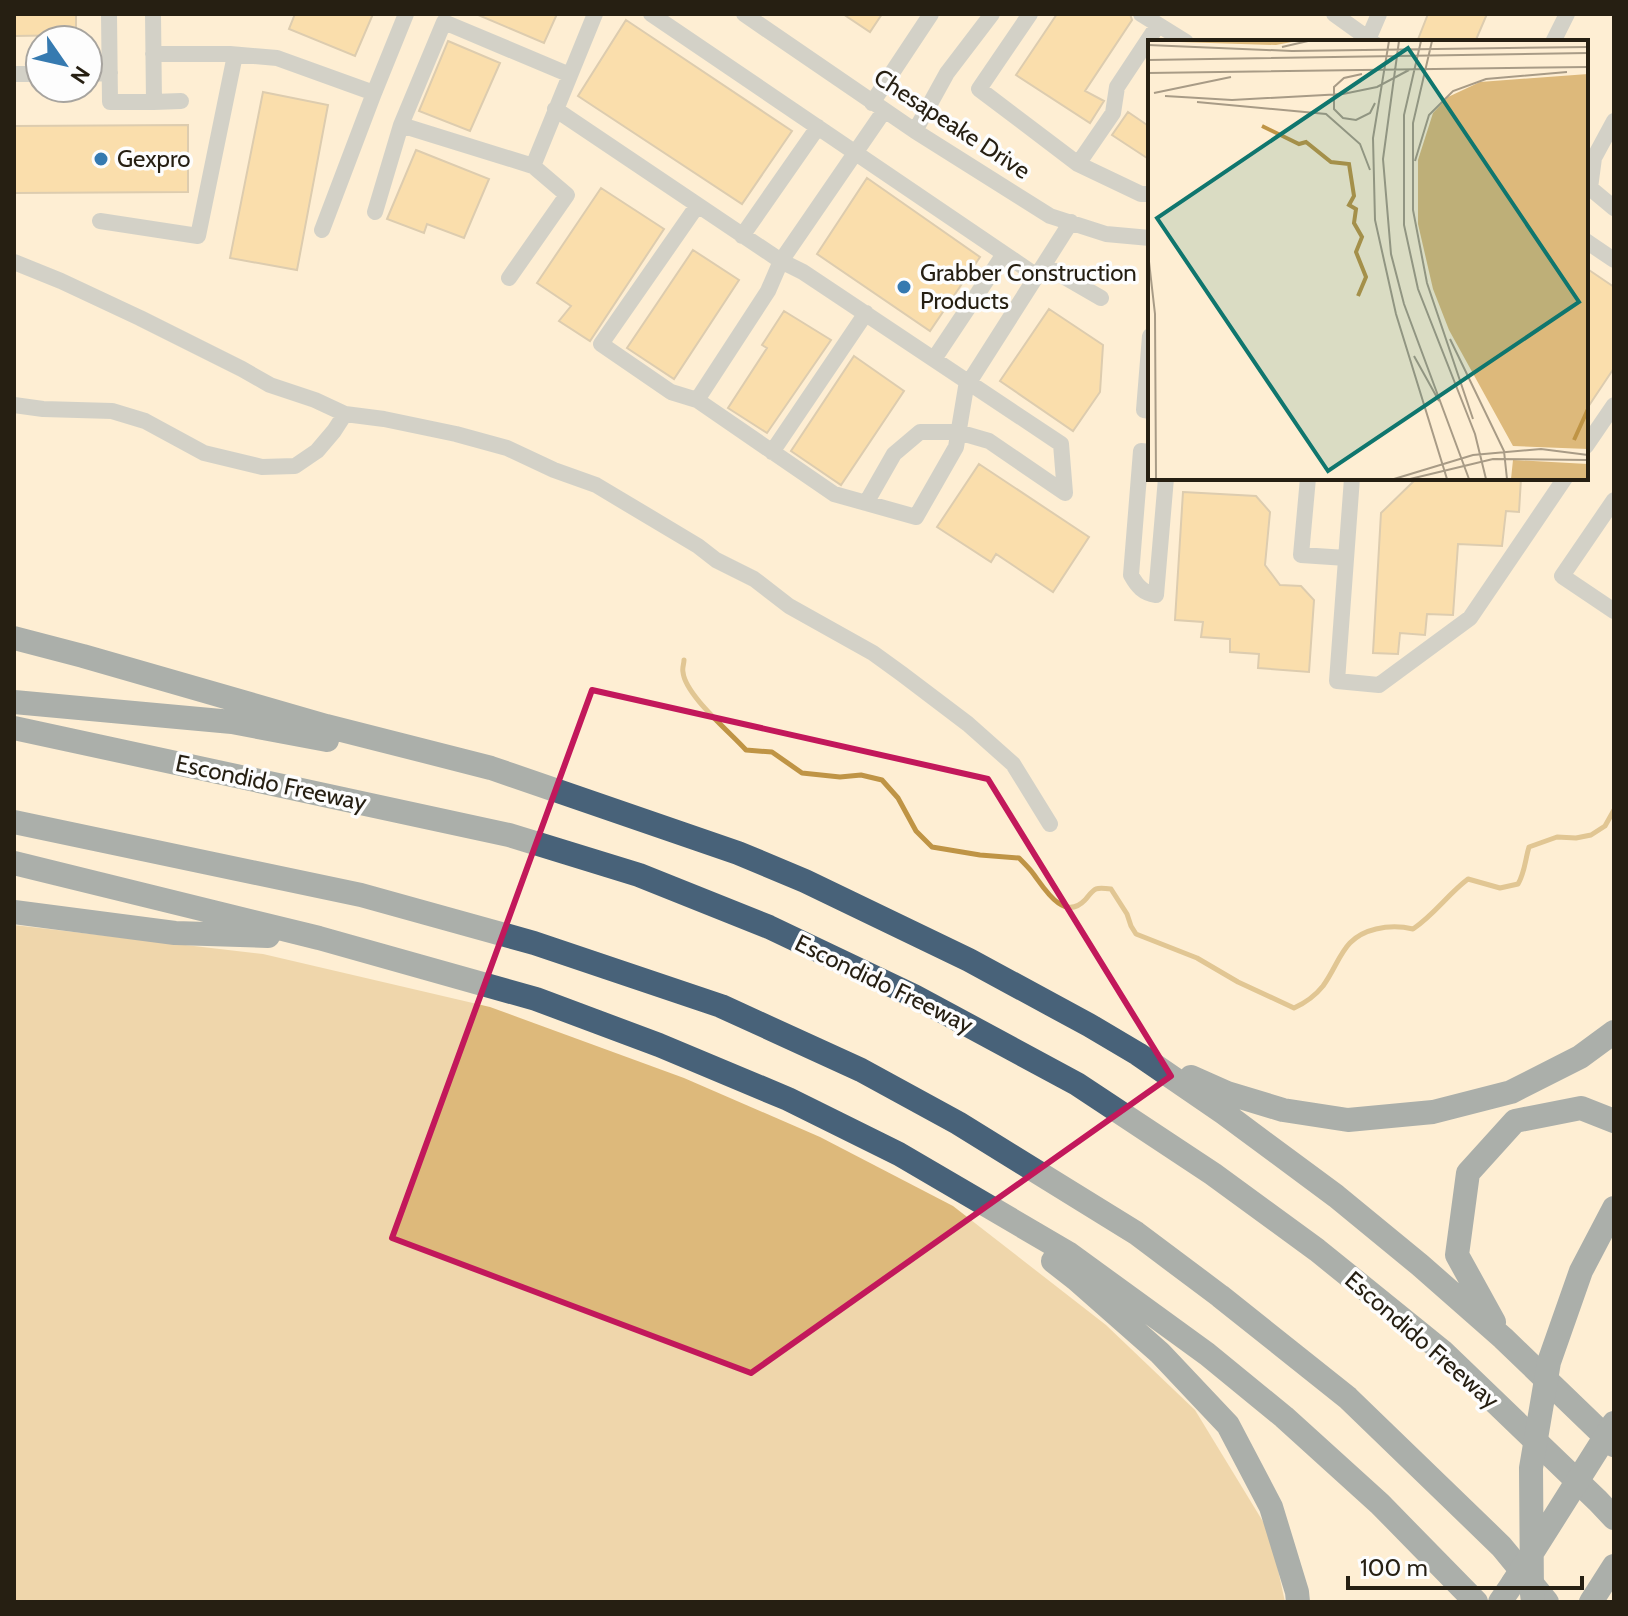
<svg xmlns="http://www.w3.org/2000/svg" width="1628" height="1616" font-family="Cabin,sans-serif">
<style>
.green{fill:#ddb97b}
.lines{fill:none;stroke-linecap:round;stroke-linejoin:round}
.stream{stroke:#bf9445;stroke-width:5}
.building{fill:#f7cb7c;stroke:#b5a283;stroke-width:2}
.minor{stroke:#a1aeb9;stroke-width:16}
.highway{stroke:#486279;stroke-width:24}
.highway-bridge{stroke:#486279;stroke-width:24}
.marked{fill:none;stroke:#c2185b;stroke-width:6;stroke-linejoin:round}
.poi-dot{fill:#367ab0;stroke:#fdfdfd;stroke-width:3}
.labels{text-anchor:middle;stroke-width:7;stroke-linejoin:round;paint-order:stroke}
.street-label{font-size:24px;fill:#261f12;stroke:#fdfdfd}
.poi-label{font-size:24px;fill:#261f12;stroke:#fdfdfd;text-anchor:start}
.inset-river{fill:none;stroke:#bf9445;stroke-width:4}
.inset-road{fill:none;stroke:#a89b86;stroke-width:2}
.view{fill:#0f766e;fill-opacity:0.15;stroke:#0f766e;stroke-width:4}
.inset-edge{fill:none;stroke:#261f12;stroke-width:4}
</style>
<rect width="100%" height="100%" fill="#feeed3"/>
<!-- green -->
<path class="green" d="M14,925L263,954L490,1007L684,1078L820,1137L953,1206L1106,1325L1195,1410L1270,1533L1285,1602H14Z"/>
<g class="lines">
<!-- stream -->
<path class="stream" d="M684,660C684,664 682,668 683,672C685,695 730,732 746,750L772,752L802,773L840,777L861,775L882,780L898,798L916,831L932,847L980,855L1019,858C1024,863 1028,867 1032,872C1043,886 1063,923 1085,900C1095,888 1094,887 1111,889L1127,914L1131,926L1136,934L1197,958L1238,982L1294,1008C1305,1003 1315,996 1323,986C1341,961 1342,937 1376,929C1389,926 1400,926 1413,929C1435,914 1448,894 1468,879L1500,888L1518,884C1525,872 1525,860 1529,847L1557,837L1576,838L1591,835L1605,826L1614,810"/>
</g>
<!-- building -->
<path class="building" d="M14,14H76V35L14,36Z
M295,14H373L355,56L289,29Z
M476,14H557L544,43Z
M843,14H882L870,32Z
M1057,14H1130L1132,20L1085,91L1104,101L1090,123L1016,75Z
M1428,14H1487L1475,42H1417Z
M626,20L792,131L742,204L578,96Z
M448,41L500,63L470,131L419,111Z
M263,92L328,105L297,270L230,258Z
M1128,112L1150,127V160L1112,135Z
M188,125V192L14,193V126Z
M416,150L489,179L464,238L427,224L424,233L387,219Z
M867,178L980,257L930,331L817,254Z
M601,188L664,229L590,341L559,321L571,306L537,283Z
M693,250L739,280L674,379L627,348Z
M1586,268L1614,287V368L1586,410Z
M1049,309L1103,345L1100,392L1073,431L1000,381Z
M784,311L831,340L767,433L728,408L767,348L762,345Z
M854,356L904,391L841,485L791,451Z
M979,464L1089,537L1053,592L996,554L991,562L937,527Z
M1417,478H1521L1519,512L1506,511L1502,546L1458,544L1453,615L1427,614L1425,635L1400,633L1398,654L1373,653L1381,513Z
M1183,492L1256,496L1270,512L1265,565L1280,585L1301,586L1314,600L1309,672L1258,668L1259,654L1230,652V639L1201,637L1203,622L1175,620Z"/>
<g class="lines">
<!-- minor -->
<path class="minor" d="M109,14L110,102H154L153,14
M651,14L1037,276
M744,14L915,131L1050,216L1106,234L1150,238
M1030,14L979,89L1078,164L1141,194H1150
M1141,14L1186,42
M1334,14L1373,42
M1367,42L1379,14
M1553,42L1567,14
M153,54H230L277,58L374,93
M14,74H40
M88,74L110,73
M154,102L181,101
M872,103L931,14
M555,109L781,261L803,272L1061,444L1065,493L989,441L958,432H920L894,454L866,503
M1614,121L1594,158L1590,188L1614,208
M401,125L444,22L570,75
M915,131L947,73L992,14
M1078,164L1113,113L1117,87L1158,25
M697,206L601,344L671,392L697,400L834,494L916,517L956,447L966,387L1071,222
M375,212L401,125L533,166
M100,221L198,236L235,55
M322,230L374,93L406,14
M742,236L818,127
M1586,241L1614,260
M14,262L61,281L140,318L242,369L270,385L315,400L345,414L384,419L456,434L507,448L554,470L596,485L698,546L716,560L754,579L789,606L873,653L902,674L968,724L1013,764L1050,824
M1044,265L1101,298
M509,278L567,195L533,166L595,14
M1150,336L1144,410L1150,411
M934,359L1004,254
M697,400L768,291L781,261L884,111
M14,405L43,409L112,411L145,421L204,453L262,467L295,466L317,451L334,431L345,414
M1586,446L1614,405
M772,452L866,313
M1150,452L1141,451L1131,575C1137,586 1143,593 1156,595L1166,478
M1308,478L1301,555L1346,558
M1352,478L1337,681L1379,685L1470,618L1565,478
M1614,500L1562,576L1614,611"/>
<!-- highway -->
<path class="highway" d="M14,638L83,656L326,726L491,768L738,853L805,881L969,960L1089,1025L1138,1054L1224,1113L1336,1196L1420,1265L1503,1338L1614,1445
M14,702L232,722L327,740
M14,728L509,835L639,875L769,927L914,996L1077,1084L1213,1174L1317,1250L1442,1351L1598,1501L1614,1518
M14,822L361,895L534,943L721,1006L861,1070L958,1123L1136,1233L1220,1296L1348,1398L1501,1546L1547,1602
M14,863L319,938L536,999L659,1045L788,1099L899,1154L1068,1253L1207,1354L1284,1417L1380,1504L1476,1602
M14,912L175,933L268,936
M1191,1077L1227,1093L1283,1110L1348,1120L1433,1112L1511,1092L1580,1057L1614,1032
M1053,1261L1076,1279L1160,1353L1228,1425L1271,1507L1297,1592L1298,1602
M1494,1322L1457,1255L1468,1173L1515,1121L1581,1108L1614,1121
M1500,1602L1513,1583
M1591,1602L1614,1566"/>
<!-- highway-bridge -->
<path class="highway-bridge" d="M1513,1583L1614,1423
M1533,1602L1532,1594L1531,1468L1549,1362L1581,1271L1614,1208"/>
</g>
<!-- marked area -->
<path d="M0 0H1628V1616H0ZM592,690L988,779L1171,1076L751,1373L392,1238Z" fill="#feeed3" fill-opacity=".55" fill-rule="evenodd"/>
<path class="marked" d="M592,690L988,779L1171,1076L751,1373L392,1238Z"/>
<!-- markers -->
<g class="poi-dot">
<circle cx="101" cy="159" r="8"/>
<circle cx="904" cy="287" r="8"/>
</g>
<g class="labels">
<!-- street labels -->
<g class="street-label">
<text transform="translate(952 124) rotate(33)" y="8">Chesapeake Drive</text>
<text transform="translate(271 783) rotate(12)" y="8">Escondido Freeway</text>
<text transform="translate(884 984) rotate(26)" y="8">Escondido Freeway</text>
<text transform="translate(1422 1340) rotate(41)" y="8">Escondido Freeway</text>
</g>
<!-- poi labels -->
<g class="poi-label">
<text x="117" y="167">Gexpro</text>
<text x="920" y="281">Grabber Construction<tspan x="920" dy="28">Products</tspan></text>
</g>
</g>
<!-- overview -->
<g transform="translate(1148 40)">
<rect width="440" height="440" fill="#feeed3"/>
<path d="M0,1H149L128,5ZM440,34V409L365,406L301,290L285,249L270,184V120L285,73L300,57L332,42ZM365,420L440,424V439H363Z" fill="#ddb97b"/>
<path class="inset-river" d="M114,86L151,104L158,102L183,122L201,124L206,156L201,165L208,169L206,183L214,197L208,212L218,237L210,256M426,400L440,369"/>
<path class="inset-road" d="M241,1L225,98L227,180L248,274L299,439M251,1L235,119L243,214L256,264L321,439M273,1L256,75V185L270,249L327,394L338,439M284,1L265,83V170L279,243L325,379M0,5L144,11L440,7M134,7L160,1M0,20L440,13M0,33L440,27M214,34L196,38L186,47V69L195,78L208,80L222,73L227,63M6,53L83,37M17,56L84,60L195,54L229,47L261,30M49,62L178,74L212,104L222,130M267,121L281,75L305,51L338,39L419,32M0,213L7,274L8,439M302,299L356,411L359,439M266,316L291,361M246,439L325,415L393,409L440,415M262,439L345,419L440,420"/>
<path class="view" d="M260,8L431,262L180,431L9,178Z"/>
<rect width="440" height="440" class="inset-edge"/>
</g>
<!-- border -->
<rect width="1628" height="1616" fill="none" stroke="#261f12" stroke-width="32"/>
<!-- north arrow -->
<g transform="translate(64 64) rotate(124)"><circle r="38" fill="#fdfdfd" stroke="#a7a49f" stroke-width="2"/>
<path d="M0-6L14 30L0 20L-14 30Z" fill="#367ab0"/>
<text y="-12" font-size="22" font-weight="bold" text-anchor="middle" fill="#261f12">N</text>
</g>
<!-- scale -->
<path d="M1348 1576v12h234v-12" fill="none" stroke="#261f12" stroke-width="4"/>
<text x="1360" y="1576" font-size="24" fill="#261f12" stroke="#fdfdfd" stroke-width="6" paint-order="stroke">100 m</text>
</svg>
